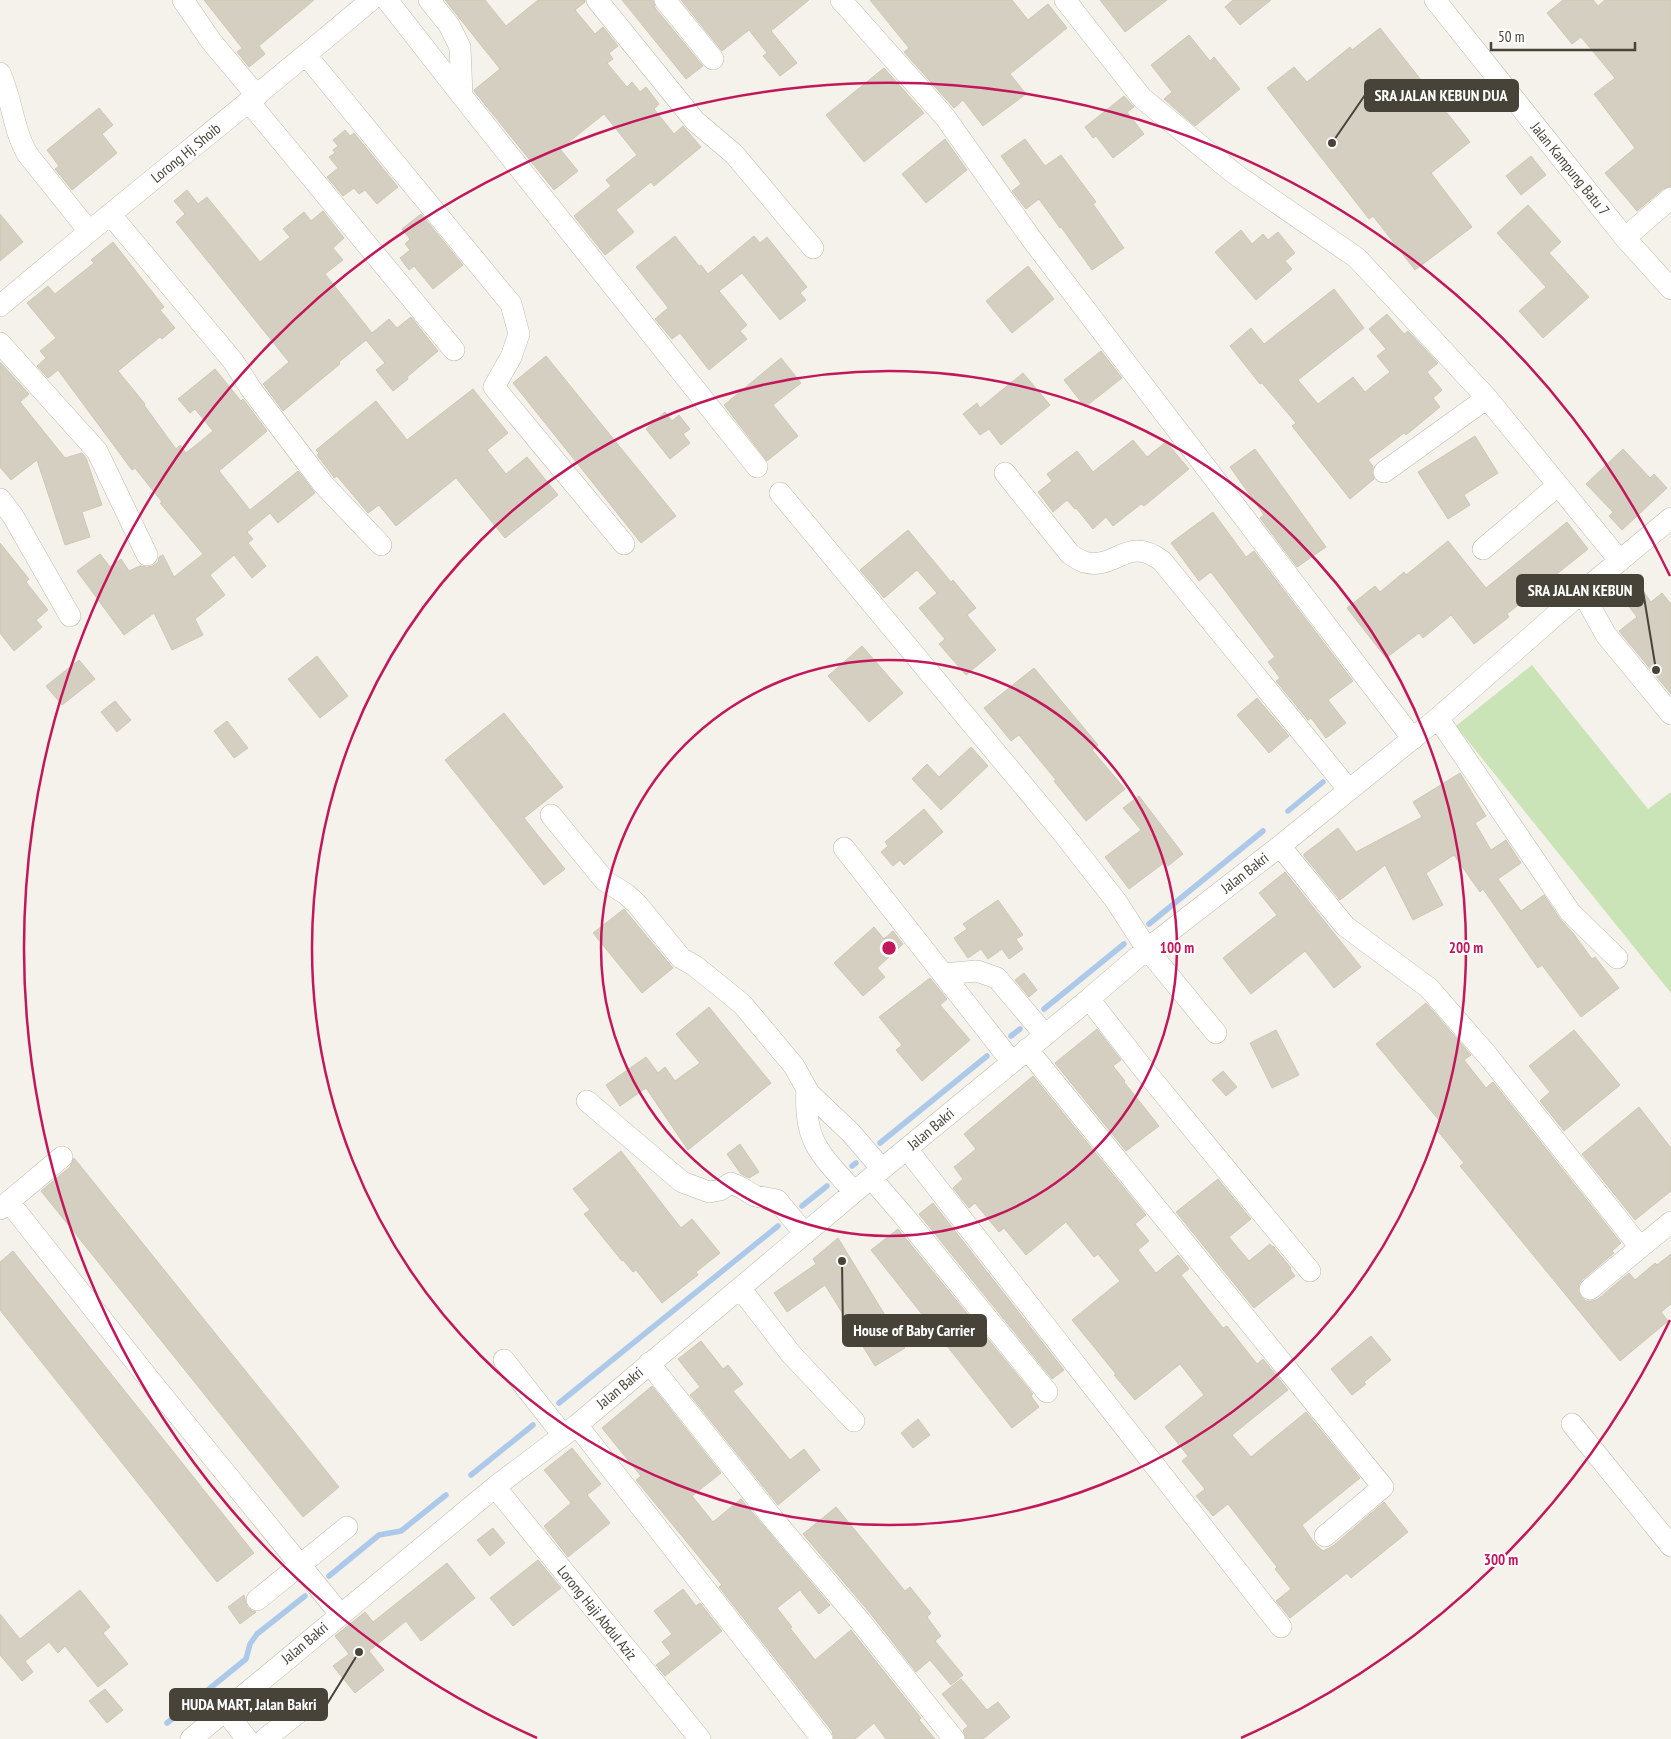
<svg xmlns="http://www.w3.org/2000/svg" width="1671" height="1739" font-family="'PT Sans Narrow',sans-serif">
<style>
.green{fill:#cae4b7}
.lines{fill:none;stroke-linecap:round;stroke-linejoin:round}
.stream{stroke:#adc9ea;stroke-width:5.5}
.building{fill:#d4cfc1;stroke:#cec8b4}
.minor-casing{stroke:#bebbad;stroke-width:22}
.minor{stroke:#fff;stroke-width:21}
.ring{fill:none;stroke:#c2185b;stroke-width:2.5}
.labels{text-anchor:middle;stroke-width:4;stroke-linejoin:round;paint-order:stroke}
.street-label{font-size:15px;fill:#474339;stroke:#fff}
.centre{fill:#c2185b;stroke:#fff;stroke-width:2.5}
.ring-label{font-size:15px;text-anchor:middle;font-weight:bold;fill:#c2185b;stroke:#fff;stroke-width:4;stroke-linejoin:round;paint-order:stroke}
.leader{fill:none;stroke:#474339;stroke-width:2}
.callout-dot{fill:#474339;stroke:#fff;stroke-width:2}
.callout{fill:#474339;stroke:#474339;stroke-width:2}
.callout-label{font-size:16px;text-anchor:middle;font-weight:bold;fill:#fff}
</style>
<rect width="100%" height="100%" fill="#f4f2ea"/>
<!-- green -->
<path class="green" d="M1532,665L1648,809L1671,792V993L1456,726Z"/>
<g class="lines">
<!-- stream -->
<path class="stream" d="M1288,811L1323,782
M1149,924L1263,831
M1044,1009L1124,944
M1011,1036L1020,1029
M880,1143L987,1056
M852,1166L856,1163
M802,1206L827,1186
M559,1403L778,1226
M471,1475L533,1425
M329,1576L379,1535L401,1531L446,1495
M167,1723L246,1659L250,1644L257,1634L305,1596"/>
</g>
<!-- building -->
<path class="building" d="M204,0H314L259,46L265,54L249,67L237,52L242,48Z
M445,0H485L506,26L538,0H585V2L575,10L595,34L603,27L618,46L609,53L613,59L607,63L627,87L632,82L640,92L646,87L659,104L654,109L674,134L683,126L701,147L654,186L651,182L616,210L634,232L605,255L574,216L611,186L606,180L637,155L604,114L560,149L578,171L554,190L474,91V90L500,69Z
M622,0H653L655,8L703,66L686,79Z
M681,0H809L771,31L797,63L780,76L763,56L767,53L749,30L722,51Z
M870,0H1012L1028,20L1048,4L1067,28L1010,74L1026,94L983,126L963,100L954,108L944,97L904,52L909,48Z
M1100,0H1167L1125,32Z
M1233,0H1271L1240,25L1225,7Z
M1563,0H1593L1598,6L1605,0H1671V186L1663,189L1637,211L1605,173L1635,148L1594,94L1615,78L1581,37L1572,44L1547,13Z
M1380,28L1470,142L1431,173L1472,227L1415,270L1373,216L1369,219L1267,88L1294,67L1307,82L1350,47L1352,50Z
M1189,35L1210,61L1214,57L1240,89L1195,126L1164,99L1172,92L1151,65Z
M884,68L924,113L864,162L826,115Z
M1124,96L1134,107L1127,112L1144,134L1113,158L1096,136L1093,138L1085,127Z
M99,108L113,125L102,134L117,153L72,190L55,169L59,166L47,150Z
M345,130L350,136L354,133L398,187L377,204L365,190L359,194L354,188L343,196L327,177L338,168L329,157L335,153L333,150L338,146L333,140Z
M945,139L967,170L926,203L902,174Z
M1025,139L1045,166L1061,155L1096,202L1093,204L1124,248L1092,270L1061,227L1060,228L1039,199L1026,209L1012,191L1021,184L1001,156Z
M1531,156L1546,175L1521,195L1506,176Z
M187,190L198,204L207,197L260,262L290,237L283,229L304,212L311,221L323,211L344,238L333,248L343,260L325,274L372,333L389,319L397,328L411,317L438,351L407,377L408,379L393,391L376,370L385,363L366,340L339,362L340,364L283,411L263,384L289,362L176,222L185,214L174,201Z
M1528,205L1561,242L1549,253L1589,297L1543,338L1519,311L1546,287L1497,233Z
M0,214L23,242L0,261Z
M421,214L463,265L433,289L414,266L409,270L400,258L410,250L405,244L410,239L402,229Z
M1241,230L1252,244L1263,234L1268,240L1278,232L1295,253L1285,261L1292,269L1256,300L1215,252Z
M675,236L699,266L701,265L708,274L754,236L760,243L767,237L807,287L800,293L806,300L780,320L742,273L719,291L747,325L740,331L747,339L709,370L680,333L672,339L655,319L668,308L666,305L636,267Z
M113,242L164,307L160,310L175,328L162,339L160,337L118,371L145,404L144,405L176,449L180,445L186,453L213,431L195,409L190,413L178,399L215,369L241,401L243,399L267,431L219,471L250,510L298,471L315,493L278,523L270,513L247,532L253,539L248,543L266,566L252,578L234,555L210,575L225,595L195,619L203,635L172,650L154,613L124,635L77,571L100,554L110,567L121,559L129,571L140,566L147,567L153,566L158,562L159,557L163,555L174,577L203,554L160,503L162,502L135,468L132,470L58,370L48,378L37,366L46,358L40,351L56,338L27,303L48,286L55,294L94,263L91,260Z
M1028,266L1054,299L1012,333L986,301Z
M1334,289L1364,328L1298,380L1318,404L1353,377L1365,392L1390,372L1377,356L1386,349L1369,329L1387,314L1404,334L1408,331L1438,363L1427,372L1442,390L1433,398L1440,407L1406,435L1404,433L1368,460L1373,466L1372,473L1374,479L1350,499L1292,426L1296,423L1262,383L1260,384L1230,346L1251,328L1264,344Z
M1101,351L1122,378L1085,407L1064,380Z
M546,356L676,516L641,543L513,383Z
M781,358L801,383L773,405L798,436L767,461L724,405Z
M0,362L29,394L20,402L65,458L82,453L86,458L102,505L82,512L90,537L65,545L37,460L11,480L0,467Z
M1023,373L1050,405L1001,445L989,429L980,435L963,414L977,403L980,408Z
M473,389L508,433L487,450L506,474L527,457L558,495L505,538L456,478L396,526L379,505L368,513L337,476L334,478L333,476L317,455L319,453L316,450L376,401L407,440Z
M665,412L672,421L679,415L690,429L683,434L690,443L670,459L646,429Z
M1475,436L1498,473L1464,495L1470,505L1448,519L1418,472Z
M1133,440L1147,457L1166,442L1189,469L1144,506L1141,504L1113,526L1106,517L1093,529L1076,508L1075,509L1067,500L1053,512L1038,492L1052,481L1047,474L1077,451L1093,472Z
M1255,449L1326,547L1297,567L1260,518L1264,515L1230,467Z
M1623,449L1650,478L1654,474L1667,488L1622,530L1609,516L1613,512L1586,484Z
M1213,512L1246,557L1254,551L1353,681L1328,700L1346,723L1326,738L1311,718L1308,720L1276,681L1280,678L1268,662L1275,657L1211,572L1199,581L1171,543Z
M1567,522L1588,549L1507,614L1509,617L1474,644L1451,615L1423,638L1419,633L1386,658L1347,608L1375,586L1380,592L1404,572L1406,575L1448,541L1486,588Z
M908,530L951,582L953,580L976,608L967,615L996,650L966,675L939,644L945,639L919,608L937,593L917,570L884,598L860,570Z
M0,543L29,579L26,582L48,610L36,620L42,627L14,651L0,633Z
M1637,583L1651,602L1662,593L1671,604V694L1619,631L1637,617L1621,596Z
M862,646L903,693L869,722L828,676Z
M317,656L348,696L320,718L288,679Z
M79,660L95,679L62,705L46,686Z
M1034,668L1098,745L1092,750L1125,789L1086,821L1054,781L1056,780L1019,735L1011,741L984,708Z
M1257,698L1289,736L1269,753L1237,715Z
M115,701L131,720L117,732L101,712Z
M504,713L563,787L524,818L565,869L544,885L445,760Z
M227,721L248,748L234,758L214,731Z
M971,747L988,766L941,810L912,779L927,764L939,777Z
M1460,773L1486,816L1475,823L1491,850L1506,840L1521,863L1498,879L1521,911L1544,895L1560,919L1573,933L1592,959L1595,957L1619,988L1581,1017L1542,965L1538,968L1483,889L1480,892L1454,855L1426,873L1443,905L1413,920L1385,865L1340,900L1304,856V854L1338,828L1356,852L1422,817L1413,802Z
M1139,796L1183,854L1168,866L1165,862L1129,889L1105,857L1141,830L1123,808Z
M924,809L943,832L904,865L900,860L893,866L881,852L888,846L885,842Z
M1285,872L1361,967L1334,988L1305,951L1251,994L1223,958L1277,915L1259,893Z
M998,900L1023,935L1016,939L1023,949L1009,959L1002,949L988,959L981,949L968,958L954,938L967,929L963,924Z
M624,909L673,968L642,993L593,933Z
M874,927L884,939L893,931L903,944L877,968L885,977L863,996L834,963Z
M1024,973L1037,990L1029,997L1015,980Z
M930,978L947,999L940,1005L970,1040L922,1081L896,1050L902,1045L879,1017Z
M1426,1003L1471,1055L1464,1060L1486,1088L1493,1082L1621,1243L1612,1251L1614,1253L1582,1280L1579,1284L1578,1291L1581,1297L1586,1301H1592L1598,1299L1629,1273L1635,1280L1655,1263L1657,1265L1671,1254V1304L1661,1312L1668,1321L1620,1361L1460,1166L1464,1163L1436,1129L1442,1124L1376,1044Z
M709,1007L771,1083L688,1150L646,1088L620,1106L606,1085L646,1057L658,1073L665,1067L675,1081L700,1063L676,1034Z
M1097,1029L1121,1060L1113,1066L1125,1081L1124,1082L1159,1126L1126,1151L1055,1063Z
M1276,1030L1299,1075L1272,1088L1250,1043Z
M1574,1030L1620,1085L1564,1131L1540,1101L1550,1092L1529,1066Z
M1223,1071L1237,1087L1226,1096L1212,1080Z
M1033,1076L1146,1215L1135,1224L1149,1241L1138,1250L1156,1273L1178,1255L1189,1269L1181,1275L1223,1328L1227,1326L1257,1364L1263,1359L1288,1390L1232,1435L1251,1457L1306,1412L1360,1478L1302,1525L1315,1544L1323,1551L1333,1546L1384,1502L1408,1532L1351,1578L1347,1573L1290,1618L1276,1601L1291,1589L1275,1569L1277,1567L1228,1504L1213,1516L1196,1496L1205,1489L1182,1461L1188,1456L1165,1427L1204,1395L1180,1364L1135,1400L1114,1375L1116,1374L1072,1320L1120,1281L1098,1254L1094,1257L1066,1222L1026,1255L1004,1228L999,1232L975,1203L969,1208L953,1188L963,1179L954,1167L976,1149L964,1134Z
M1639,1107L1671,1148V1191L1635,1220L1582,1154Z
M740,1144L759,1172L749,1178L741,1174L727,1154Z
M621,1151L681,1228L692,1219L720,1253L696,1272L698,1275L662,1303L636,1270L633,1272L623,1260L622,1261L584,1214L590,1210L573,1189Z
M74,1158L339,1487L303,1517L41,1191L70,1167Z
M1218,1179L1251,1219L1229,1237L1249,1261L1270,1244L1272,1247L1273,1246L1291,1268L1290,1269L1295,1276L1254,1308L1176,1212Z
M933,1203L1064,1370L1052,1379L919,1214Z
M898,1229L1033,1394L1031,1396L1039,1407L1012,1428L871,1250Z
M838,1238L905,1348L875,1366L825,1285L787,1312L774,1293L816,1264L813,1259Z
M13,1251L254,1553L217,1582L0,1310V1262Z
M1371,1336L1391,1360L1364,1382L1366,1384L1352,1395L1331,1369Z
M701,1341L723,1369L728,1365L743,1384L733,1391L790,1460L804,1449L820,1470L778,1505L690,1395L700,1387L678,1359Z
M652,1386L721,1473L692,1496L713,1522L741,1499L830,1605L819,1614L800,1590L777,1608L792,1627L790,1628L815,1660L851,1630L921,1718L919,1720L935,1739H886L874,1723L855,1739H834L832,1731L719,1587L722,1585L636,1480L641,1476L602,1428Z
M918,1419L930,1435L913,1448L901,1433Z
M572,1448L601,1484L587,1495L610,1523L568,1557L544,1526L571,1503L544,1470Z
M836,1507L905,1591L910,1587L931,1613L927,1617L941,1636L935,1641L963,1675L951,1685L930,1660L916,1672L870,1613L803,1534Z
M493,1528L505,1543L490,1556L477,1540Z
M538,1560L561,1588L513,1626L490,1598Z
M447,1563L475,1598L421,1641L406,1621L369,1651L384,1670L355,1693L333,1666L349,1654L335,1636L365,1612L373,1622Z
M683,1589L696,1606L700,1603L722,1631L665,1676L656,1665L671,1654L662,1642L672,1634L654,1611Z
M80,1590L110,1627L103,1633L128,1664L98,1687L65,1646L58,1653L49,1642L25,1661L33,1672L22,1681L0,1655V1614L20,1639Z
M244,1595L247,1607L252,1611L256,1612L240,1624L228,1607Z
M961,1679L987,1710L998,1702L1010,1717L983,1739H966L963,1730L968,1726L942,1694Z
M105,1689L123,1710L107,1723L89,1701Z"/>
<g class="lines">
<!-- minor casing -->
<g class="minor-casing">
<path id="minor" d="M183,0L211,41L257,96
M387,0L462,96
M429,0L449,25L460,47L462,96L757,467
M597,0L695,121L734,154L813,248
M665,0L713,59
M841,0L945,117L1030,237L1413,739
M1065,0L1142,98L1235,174L1357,258L1487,398L1620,561
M1435,0L1625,238L1671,289
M306,55L511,304L519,334L511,357L494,387L624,544
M0,73C12,99 13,130 28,155L88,230
M249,102L454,350
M110,214L233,361L251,389L323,484L381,545
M1625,238L1671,198
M0,306C122,202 249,104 371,0
M0,343L97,451L147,555
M1384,472L1487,398
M1005,473L1070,554C1074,557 1079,560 1084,562C1116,571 1127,534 1162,561L1349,790
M780,493L1062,832L1116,901L1147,949L1216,1033
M0,499L13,516L70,616
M1483,549L1557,486
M1582,592L1606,635L1671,714
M1438,718L1570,912L1617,958
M551,815L605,881L626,894L637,904L681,958L695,966L742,1004L794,1066L809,1093L851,1133L882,1169
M1280,846L1345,926L1429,988L1488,1056L1640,1247
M844,848L1012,1062
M943,974L977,971L997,978L1045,1035
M1089,999L1141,1066L1310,1271
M1027,1049L1383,1487L1325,1536
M807,1089C803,1143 822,1155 854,1192
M587,1101L682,1182L709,1192L720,1190L731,1183L742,1188L755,1196L777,1200L805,1234
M907,1149L1281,1627
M871,1178L903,1215L1047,1392
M9,1202L149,1379L340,1614
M0,1209L62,1157
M740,1288L791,1354L854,1421
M1590,1289L1671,1222
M504,1360L563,1435
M649,1363L774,1520L860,1621L954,1739
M1572,1424L1671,1546
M577,1425L822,1739
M495,1487L700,1739
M257,1600L347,1527
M225,1711L247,1739
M191,1739L495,1487L577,1425L871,1178L1089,999L1147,949L1280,846L1438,718L1582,592L1671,518
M265,1739L313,1701"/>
</g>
<!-- minor -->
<use href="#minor" class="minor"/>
</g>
<!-- distance rings -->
<g class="ring">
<circle cx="889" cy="948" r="288"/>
<circle cx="889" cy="948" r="577"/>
<path d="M1670 1320A865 865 0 0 1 1241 1738M537 1738A865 865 0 1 1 1670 576"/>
</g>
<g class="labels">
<!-- street labels -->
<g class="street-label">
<text transform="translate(186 153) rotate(-39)" y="5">Lorong Hj. Shoib</text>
<text transform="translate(1570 169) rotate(51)" y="5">Jalan Kampung Batu 7</text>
<text transform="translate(1245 873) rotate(-38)" y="5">Jalan Bakri</text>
<text transform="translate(931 1129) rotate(-40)" y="5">Jalan Bakri</text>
<text transform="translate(620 1388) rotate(-40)" y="5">Jalan Bakri</text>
<text transform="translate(597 1613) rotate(51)" y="5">Lorong Haji Abdul Aziz</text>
<text transform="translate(305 1643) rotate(-40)" y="5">Jalan Bakri</text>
</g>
</g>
<circle cx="889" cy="948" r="8" class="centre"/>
<g class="ring-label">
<text x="1177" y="953">100 m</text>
<text x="1466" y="953">200 m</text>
<text x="1501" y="1565">300 m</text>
</g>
<!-- callouts -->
<path class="leader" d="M1332 143L1365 95M1656 670L1643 591M842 1261L843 1331M359 1652L327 1704"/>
<g class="callout-dot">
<circle cx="1332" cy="143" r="5"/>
<circle cx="1656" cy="670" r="5"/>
<circle cx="842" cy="1261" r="5"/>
<circle cx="359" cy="1652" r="5"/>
</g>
<g class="callout">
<rect x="1365" y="80" width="153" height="31" rx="5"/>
<rect x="1517" y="575" width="126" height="31" rx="5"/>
<rect x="843" y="1315" width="143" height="31" rx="5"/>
<rect x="170" y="1689" width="157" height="31" rx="5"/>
</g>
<g class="callout-label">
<text x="1441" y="101">SRA JALAN KEBUN DUA</text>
<text x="1580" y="596">SRA JALAN KEBUN</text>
<text x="914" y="1336">House of Baby Carrier</text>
<text x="249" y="1710">HUDA MART, Jalan Bakri</text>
</g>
<!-- scale -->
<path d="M1491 42v8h144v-8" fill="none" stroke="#474339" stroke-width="2.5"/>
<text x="1498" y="42" font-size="15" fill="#474339" stroke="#ffffff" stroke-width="4" paint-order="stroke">50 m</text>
</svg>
